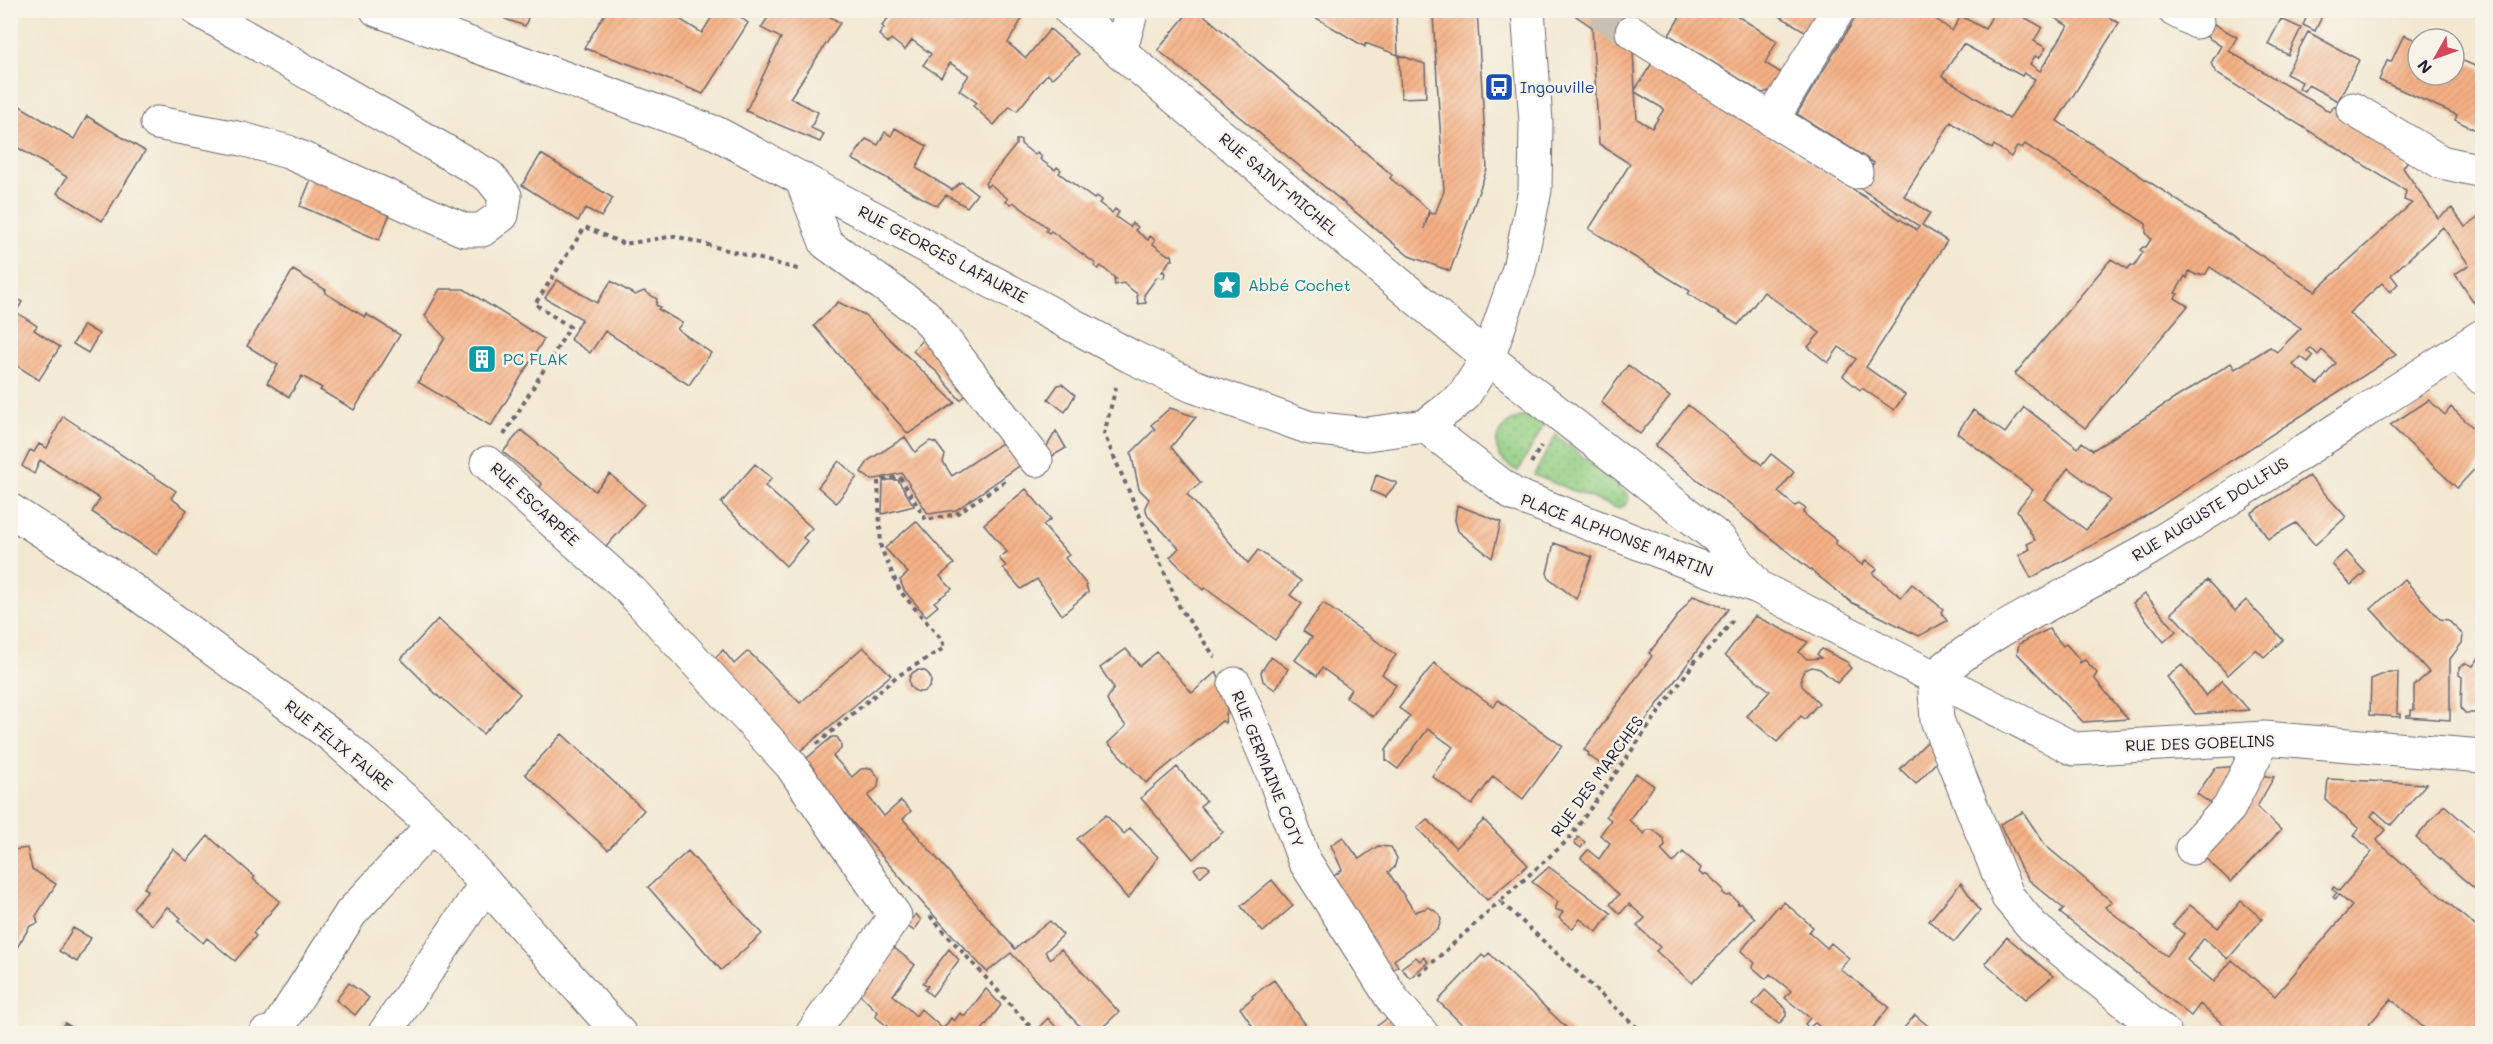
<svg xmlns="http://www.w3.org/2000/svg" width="2493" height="1044" font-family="Mali,sans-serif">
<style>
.grass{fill:url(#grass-dots);stroke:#5b7960;stroke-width:1.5}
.building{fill:url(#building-hatch);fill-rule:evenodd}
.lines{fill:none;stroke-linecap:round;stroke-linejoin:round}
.minor-tunnel{stroke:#c9c0b4;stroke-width:33;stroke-dasharray:33 16;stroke-linecap:butt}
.minor-casing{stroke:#6b6770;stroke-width:35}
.path{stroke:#6b6770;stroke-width:4;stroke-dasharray:4.5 4.5;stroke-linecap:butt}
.minor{stroke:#fff;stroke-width:33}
.labels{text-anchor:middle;stroke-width:5;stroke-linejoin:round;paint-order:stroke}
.transit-label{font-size:16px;fill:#164399;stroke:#f7f3e8;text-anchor:start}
.street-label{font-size:16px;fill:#22223b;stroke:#f7f3e8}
.culture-label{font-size:16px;fill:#0d838f;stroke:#f7f3e8;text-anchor:start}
</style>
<defs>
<pattern id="grass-dots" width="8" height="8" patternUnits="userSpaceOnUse" patternTransform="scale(1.5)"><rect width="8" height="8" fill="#94d085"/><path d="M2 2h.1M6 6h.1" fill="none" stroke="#7fb274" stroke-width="1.8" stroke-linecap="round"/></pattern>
<pattern id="building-hatch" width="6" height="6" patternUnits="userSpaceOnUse" patternTransform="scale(1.5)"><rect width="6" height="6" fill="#f5b084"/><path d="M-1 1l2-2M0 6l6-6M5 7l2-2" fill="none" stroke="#d29773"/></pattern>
</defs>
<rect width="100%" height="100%" fill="#f7f3e8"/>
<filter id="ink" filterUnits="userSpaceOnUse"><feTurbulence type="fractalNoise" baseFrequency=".0167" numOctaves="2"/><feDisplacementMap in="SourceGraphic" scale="12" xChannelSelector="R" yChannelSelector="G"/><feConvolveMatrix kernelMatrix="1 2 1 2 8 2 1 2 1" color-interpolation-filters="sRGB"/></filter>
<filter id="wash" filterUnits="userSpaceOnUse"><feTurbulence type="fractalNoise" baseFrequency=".008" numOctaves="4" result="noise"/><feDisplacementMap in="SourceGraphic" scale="24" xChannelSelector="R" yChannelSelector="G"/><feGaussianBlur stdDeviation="1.35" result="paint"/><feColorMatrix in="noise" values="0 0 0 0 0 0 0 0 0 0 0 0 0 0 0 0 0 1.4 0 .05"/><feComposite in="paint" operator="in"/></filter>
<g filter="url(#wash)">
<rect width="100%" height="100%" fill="#f3e8d2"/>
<!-- grass -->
<path class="grass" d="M1525,416L1536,419L1544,425L1518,471C1486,456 1491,424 1525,416Z
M1556,435L1626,493L1629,498C1627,505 1624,507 1617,508L1534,475Z"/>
<g id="blocks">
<!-- building -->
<path class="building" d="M508,10H531L525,26L505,19Z
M607,10H665L702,33L716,10H731L748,23L703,94L643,69L584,48Z
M767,10H820L840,23L790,98L818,112L811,128L824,134L820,142L746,111L781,38L761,28L771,13Z
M894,10H1027L1008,43L1026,58L1050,29L1079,54L1052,78L1047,74L1017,111L1010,106L994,125L973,106L976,102L959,90L969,75L950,63L941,77L923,65L931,54L912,40L905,50L891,39L888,43L879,35L884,28L882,26Z
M1190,10H1198L1392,175L1390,178L1429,210L1424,229L1429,213L1435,214L1444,191L1433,15H1418L1417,10H1477L1487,169L1450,271L1409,256L1158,50Z
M1303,10H1396L1398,55L1365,43V47Z
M1576,10H1631L1635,90L1652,63L1917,230L1919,226L1858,187L1874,163L1797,114L1860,10H1924L1952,31L1961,16L1985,29L1995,10H2011L2042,27L2034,41L2046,48L2039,58L2035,56L2030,64L2040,71L2068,26L2055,18L2056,10H2108L2105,15L2119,23L2057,121L2315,291L2412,203L2404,200L2406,191L2216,73L2211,63L2221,46L2204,35L2209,21L2237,37L2229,51L2330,112L2334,106L2340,109L2337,116L2409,159L2403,168L2438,218L2452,208L2465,227L2482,215V300L2475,304L2455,274L2469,265L2443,227L2391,275L2398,284L2390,292L2382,283L2349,313L2396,355L2137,521L2031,578L2019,555L2030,549L2027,544L2035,540L2017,510L2033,490L1957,433L1973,410L2005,433L2024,407L2078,448L2082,442L2093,450L2231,363L2235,369L2270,347L2277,352L2301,328L2210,267L2206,274L2196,275L2189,271L2187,278L2185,276L2175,293L2178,294L2175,298L2188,306L2085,428L2015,374L2111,259L2128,269L2131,265L2134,266L2143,252L2140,250L2143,247H2146L2151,239L2146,233V224L2025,144L2022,148L2017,147L2011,157L1994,145L1992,149L1951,122L1904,196L1930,213L1922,225L1947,241L1866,367L1905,395L1894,410L1862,388L1860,390L1843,376L1856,359L1839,347L1828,363L1808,347L1820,333L1764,292L1738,325L1688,294L1690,291L1589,229L1630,164L1599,144L1592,27L1576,16ZM1963,44L2022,76L2024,73L2035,79L2009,119L1942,76ZM1635,92L1664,109L1652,128L1637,119ZM2311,348L2318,355L2322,350L2336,363L2318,384L2293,365L2301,357L2308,362L2313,356L2307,351ZM2068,468L2110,500L2086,530L2045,499Z
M1684,10H1728L1777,41L1765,63L1783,74L1773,90L1762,93L1669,35Z
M1778,10H1821L1808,33L1776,14Z
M2310,10H2325L2315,31L2303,25Z
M2281,19L2301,28L2288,55L2268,44Z
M2308,32L2359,60L2338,101L2308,85L2304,91L2299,88L2302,82L2286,74Z
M2404,35L2418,41V75H2454V57L2482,69V126L2478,131L2455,120L2457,115L2379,80L2387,61L2391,62Z
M1399,55L1425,64L1426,97L1401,98Z
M10,100L74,139L87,116L145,151L102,221L57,193L67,177L10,143Z
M895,128L927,146L916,168L952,190L961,182L977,194L967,207L946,195L937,206L852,159L866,139L878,145L885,132L891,136Z
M1016,140H1021V144L1035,155L1037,152L1042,156L1040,159L1055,170L1057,167L1061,170L1059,173L1094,199L1097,196L1102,200L1099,203L1112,213L1115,209L1119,212L1116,217L1130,227L1132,223L1138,227L1135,230L1148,240L1150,236L1155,240L1153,244L1168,255H1172L1173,260H1170L1162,272H1165L1164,278L1157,277L1144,295L1146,303L1138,304L1137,294L1123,283L1115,285L1114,279H1116L1101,266L1098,269L1094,266L1096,264L1051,231L1049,233L1046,231L1048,228L1013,202L1011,204L1006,202L1008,199L990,184L987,187L985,183L1016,145Z
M541,154L613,198L601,217L586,208L578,221L522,185Z
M314,172L393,207L379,240L300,206Z
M293,270L326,290L325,293L365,317L366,314L400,335L354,410L320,390L322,388L302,376L289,397L267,383L278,365L247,346Z
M557,280L597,303L611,281L635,295L644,291L657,299L656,305L660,307L658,309L682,323L677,329L711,353L689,385L605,331L590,353L570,339L582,319L545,298Z
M440,289H464L544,339L491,426L418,382L445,338L425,316Z
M10,295L22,302L16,312L37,326L34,330L60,347L39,380L16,365L10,374Z
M838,302L865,315L955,403L908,434L814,326Z
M84,325L99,334L88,353L73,344Z
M923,339L969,393L960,400L938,373L913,351Z
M1628,365L1670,397L1640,434L1601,402Z
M1062,384L1075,395L1065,412L1048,399L1058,385Z
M2429,400L2445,415L2451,407L2482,436V461L2457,488L2390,425Z
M1688,405L1762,465L1771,454L1794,472L1778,492L1795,506L1799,504L1806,509L1803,513L1837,541L1835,544L1862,565L1866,560L1868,562L1877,569L1873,574L1901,597L1912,584L1943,609L1941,612L1947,621L1919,636L1851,602L1655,446Z
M1170,408L1196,417L1171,447L1201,483L1187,494L1248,563L1258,550L1301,581L1290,595L1302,604L1275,640L1205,588L1203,590L1170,557L1179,548L1148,516L1145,507L1149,499L1139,489L1131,453L1155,429L1151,425Z
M63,416L176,491L171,498L187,510L157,555L92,512L100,499L40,460L34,474L22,466L30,450L34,452L39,444L47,448Z
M521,430L595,491L610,474L644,504L604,549L539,488L542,484L503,452Z
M1056,431L1066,448L1049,458L1044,451Z
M905,437L915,452L930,441L936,443L945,455L943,462L952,476L1005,441L1022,464L956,510L928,514L902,473L871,480L861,472L869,460Z
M839,461L857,477L836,503L818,487Z
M755,464L772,478L765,486L812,528L803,538L807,541L786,566L721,503Z
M1376,475L1397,483L1385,497L1371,491Z
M2309,476L2346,517L2315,545L2296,523L2268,539L2251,513Z
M888,480H898L914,506L882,514L883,482Z
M1026,489L1051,519L1043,525L1069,555L1065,558L1086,584L1088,592L1062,615L1037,579L1021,589L1003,568L1006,566L999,558L1007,552L984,524Z
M1457,505L1501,522L1492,558L1458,531L1455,520Z
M916,521L954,564L940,576L952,589L934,602L938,606L926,616L904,590L900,580L908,573L885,548Z
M1554,543L1592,557L1576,599L1549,578L1547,573Z
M2346,551L2365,572L2351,585L2332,564Z
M2404,579L2440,619L2448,620L2463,635L2462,643L2450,659V720L2407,717V715H2411V710H2414V686L2429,672L2371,609Z
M2207,580L2235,611L2246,600L2283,640L2264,657L2256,649L2228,675L2171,613Z
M2145,594L2176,631L2164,642L2133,603Z
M1693,596L1728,609L1609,770L1588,755L1589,753L1584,750L1652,656L1649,653Z
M1323,603L1396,655L1382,674L1396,685L1373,717L1346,697L1351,689L1322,668L1317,676L1295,660L1312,637L1303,631Z
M1755,616L1808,642L1799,652L1807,659L1821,658L1817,654L1822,649L1849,663L1848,665L1851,668L1837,683L1820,669L1812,667L1805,670L1801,677L1802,686L1819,703L1805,719L1801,716L1777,742L1747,716L1770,691L1725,655Z
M438,619L520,694L483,734L442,698L441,699L401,659Z
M2049,629L2063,646L2066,644L2080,660L2079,663L2085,660L2097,673L2094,678L2128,719L2083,722L2017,653L2019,644Z
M863,647L891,675L799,752L713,660L723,650L734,664L747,652L750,653L800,703Z
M1126,649L1140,666L1157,652L1192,693L1216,672L1229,695L1225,723L1222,721L1146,783L1108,743L1126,726L1109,705L1107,699L1114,688L1100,668Z
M2482,654V713H2465L2461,708L2462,677L2459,675V668L2466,663L2473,666Z
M1271,657L1288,669L1275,690L1263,681L1261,672Z
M1434,663L1494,707L1498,700L1562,746L1523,799L1493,776L1472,805L1432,776L1453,747L1428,729L1398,769L1386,760V750L1410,716L1399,708Z
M2182,665L2206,696L2222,680L2249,710L2195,714L2167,677Z
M909 681a11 11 0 1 1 22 0a11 11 0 1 1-22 0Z
M2389,672H2398L2397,714H2400V717L2370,715L2371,679Z
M562,734L644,810L608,850L525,774Z
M1934,735L1942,756L1916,784L1900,769Z
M832,737H837L841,743V749L833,756L852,777L861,769L871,768L879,778L878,787L868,796L884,816L901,801L911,811L903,819L1015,949L1050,921L1063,935L1045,952L1050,959L1061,949L1119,1012L1095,1034H1087L1011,953L987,972L925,906L801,763Z
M2239,766L2216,807L2197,794L2215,768Z
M1177,767L1206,801L1200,806L1223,832L1193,859L1141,798Z
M1636,773L1654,786L1629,820L1644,834L1647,830H1654L1664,839L1665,846L1661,850L1673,863L1683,852L1701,868L1699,872L1703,876L1707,874L1723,889V893L1727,896L1731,895L1739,903L1737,904H1741L1755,918L1692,983L1656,951L1660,947L1637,926L1645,918L1629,904L1620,914L1610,904L1619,895L1581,858L1588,850L1599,859L1610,843L1600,835L1611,820L1606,816Z
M2258,775L2274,777L2257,807L2281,830L2231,882L2201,854Z
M2328,779L2426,784L2391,825L2375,811L2371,816L2386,830L2377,840L2379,843L2482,932V1034H2431L2391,999L2361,1034H2234L2200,1004L2191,1016L2060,913L2064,909L2029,880L2020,867L2000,824L2023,812L2046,846L2112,902L2105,907L2167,956L2184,934L2173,925L2190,905L2218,928L2241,901L2262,919L2228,959L2204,938L2187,960L2214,982L2232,960L2275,996L2352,906L2339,895L2335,899L2333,897L2337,893L2332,889L2334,887L2339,891L2372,852L2354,835L2359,829L2326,800Z
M2444,805L2482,838V895L2416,838Z
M1106,815L1124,834L1130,828L1158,857L1128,899L1077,839Z
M1427,819L1456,848L1484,820L1528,865L1487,900L1417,828Z
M208,836L255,877L253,879L280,901L253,933L256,936L235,961L207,938L203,943L178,921L181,918L167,907L152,925L133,908L148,890L144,888L173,849L187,861Z
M1343,837L1359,859L1378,846L1391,847L1397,858L1394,868L1388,872L1415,912L1429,907L1439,914L1441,920L1438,929L1394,960L1398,966L1389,972L1330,879L1342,870L1331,845Z
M1578,837L1585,842L1581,848L1574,843Z
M10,848L14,850L27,848L32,869L56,884L36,916L38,923L30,926L10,959Z
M688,851L762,934L721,970L648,887Z
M1199,865H1206L1210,868L1200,877L1194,869Z
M1549,867L1611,913L1597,932L1580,919L1572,929L1559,918L1563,912L1555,909L1558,902L1532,882Z
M1272,880L1293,906L1263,932L1241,906Z
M1961,883L1980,911L1954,942L1929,921Z
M1784,902L1813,927L1809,932L1827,948L1831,943L1849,958L1840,969L1889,1007L1868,1034H1829L1815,1023L1809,1028L1805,1024L1810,1018L1785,998L1791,991L1770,974L1766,979L1752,967L1755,963L1741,951L1778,906L1780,907Z
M916,914L921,920L914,931L907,926Z
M73,928L91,938L77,962L59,951Z
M2007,937L2053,976L2026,999L1985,963Z
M892,946L915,965L893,995L916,1016L921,1009L943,1029L951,1018L954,1021L960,1013L965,1016L986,989L1001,1005L979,1034H896L875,1016L878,1012L858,993Z
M949,949L959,960L932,996L925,990L928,986L923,983Z
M1489,953L1573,1034H1472L1438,1001L1482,955L1485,958Z
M1416,957L1420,961L1424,957L1428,962L1410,978L1401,968Z
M1274,980L1310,1031L1307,1034H1278L1273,1027L1264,1034H1258L1240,1008L1253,998L1252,996Z
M349,983L369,998L355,1015L336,1000Z
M1765,990L1786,1009V1016L1779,1024L1753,1004Z
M1393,1014L1409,1034H1378L1373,1029Z
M1915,1015L1933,1030V1034H1899Z
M1048,1018L1062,1034H1045L1039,1027Z
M65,1023L82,1034H58Z
M409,1026L421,1034H405Z"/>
</g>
</g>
<g filter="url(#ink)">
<use href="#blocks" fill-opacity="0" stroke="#6b6770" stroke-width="1.5"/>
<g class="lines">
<!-- minor-tunnel -->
<path class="minor-tunnel" d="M1598,10L1632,32"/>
<!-- minor casing -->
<g class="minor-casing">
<path id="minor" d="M377,10L716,133L1130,356L1193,386L1310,428L1367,434L1425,426L1463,397L1488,358L1519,269L1535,190L1536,122L1528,10
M1070,10L1488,358L1719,539L1758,587
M2174,10L2197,22
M1632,32L1856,172
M1120,52L1132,10
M2353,109L2441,162L2482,171
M1772,120L1838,10
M157,123L242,139L288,152L464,230H482L502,215L505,196L489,176L198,10
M801,178L826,243L925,315L1036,460
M2456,353L2482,378
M1425,426L1513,494L1697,566L1758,587L2074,749L2264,738L2482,756
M487,463L631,591L791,765L895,916L812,1034
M10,510L124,584L332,736L433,825L620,1034
M1934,677C1999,622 2077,593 2149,549C2261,481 2371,406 2482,336
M1934,677L1937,720L2008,897L2033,927L2165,1034
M1235,684L1273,774L1304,860L1393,1000L1422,1034
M2192,848L2229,808L2264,738
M265,1034L276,1031L351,913L433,825
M384,1034L486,884"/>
</g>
<!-- path -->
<path class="path" d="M1116,387L1104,434L1107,441L1180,608L1215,657
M504,435L570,327L535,304L585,227L624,244L675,236L801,270
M1531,463L1541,446
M817,744L896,677L944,648L942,640L900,591L881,548L878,481L900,477L926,520L956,514L1008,479
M930,916L1037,1034
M1419,975L1500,901
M1644,1034L1500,901L1568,840L1696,660L1716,642L1735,617"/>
<!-- minor -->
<use href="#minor" class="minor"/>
</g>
</g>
<!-- icons -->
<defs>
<g id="bus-square" transform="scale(1.5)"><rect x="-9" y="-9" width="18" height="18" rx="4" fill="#1a4fb4" stroke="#f7f3e8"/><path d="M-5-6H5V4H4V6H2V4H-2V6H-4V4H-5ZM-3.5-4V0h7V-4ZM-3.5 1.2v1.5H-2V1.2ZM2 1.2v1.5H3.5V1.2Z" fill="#fff"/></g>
<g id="sight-square" transform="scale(1.5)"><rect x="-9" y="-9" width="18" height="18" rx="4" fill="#0f9aa8" stroke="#f7f3e8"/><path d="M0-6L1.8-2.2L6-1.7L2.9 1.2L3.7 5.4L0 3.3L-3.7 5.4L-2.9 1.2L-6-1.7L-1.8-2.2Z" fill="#fff"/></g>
<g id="building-square" transform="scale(1.5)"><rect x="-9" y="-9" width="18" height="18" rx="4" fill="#0f9aa8" stroke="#f7f3e8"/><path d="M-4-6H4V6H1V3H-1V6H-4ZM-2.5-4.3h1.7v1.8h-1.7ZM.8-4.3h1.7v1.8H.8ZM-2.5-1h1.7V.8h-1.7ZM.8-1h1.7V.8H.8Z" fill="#fff"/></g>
</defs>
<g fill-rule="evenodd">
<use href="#bus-square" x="1499" y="87"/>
<use href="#sight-square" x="1227" y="285"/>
<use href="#building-square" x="482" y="359"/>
</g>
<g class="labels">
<!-- transit labels -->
<g class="transit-label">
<text x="1520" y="93">Ingouville</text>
</g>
<!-- street labels -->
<g class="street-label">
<text transform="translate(1279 184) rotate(40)" y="6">RUE SAINT-MICHEL</text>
<text transform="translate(943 254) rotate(28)" y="6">RUE GEORGES LAFAURIE</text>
<text transform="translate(535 504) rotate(43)" y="6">RUE ESCARPÉE</text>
<text transform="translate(2210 509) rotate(-32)" y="6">RUE AUGUSTE DOLLFUS</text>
<text transform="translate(1617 535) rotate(21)" y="6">PLACE ALPHONSE MARTIN</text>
<text transform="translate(2200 743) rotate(-2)" y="6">RUE DES GOBELINS</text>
<text transform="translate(339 745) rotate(39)" y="6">RUE FÉLIX FAURE</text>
<text transform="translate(1268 769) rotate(68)" y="6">RUE GERMAINE COTY</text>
<text transform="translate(1597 776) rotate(-54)" y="6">RUE DES MARCHES</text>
</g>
<!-- culture labels -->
<g class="culture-label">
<text x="1248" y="291">Abbé Cochet</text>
<text x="503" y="365">PC FLAK</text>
</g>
</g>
<!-- margin -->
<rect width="2493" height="1044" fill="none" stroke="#f7f3e8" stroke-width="36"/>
<!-- north arrow -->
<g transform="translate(2436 57) rotate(230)"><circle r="28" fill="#f7f3e8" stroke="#a29fa3" stroke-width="1.5"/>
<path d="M0-4.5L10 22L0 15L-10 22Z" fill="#d1495b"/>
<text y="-9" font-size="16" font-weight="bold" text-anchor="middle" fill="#22223b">N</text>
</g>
</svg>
